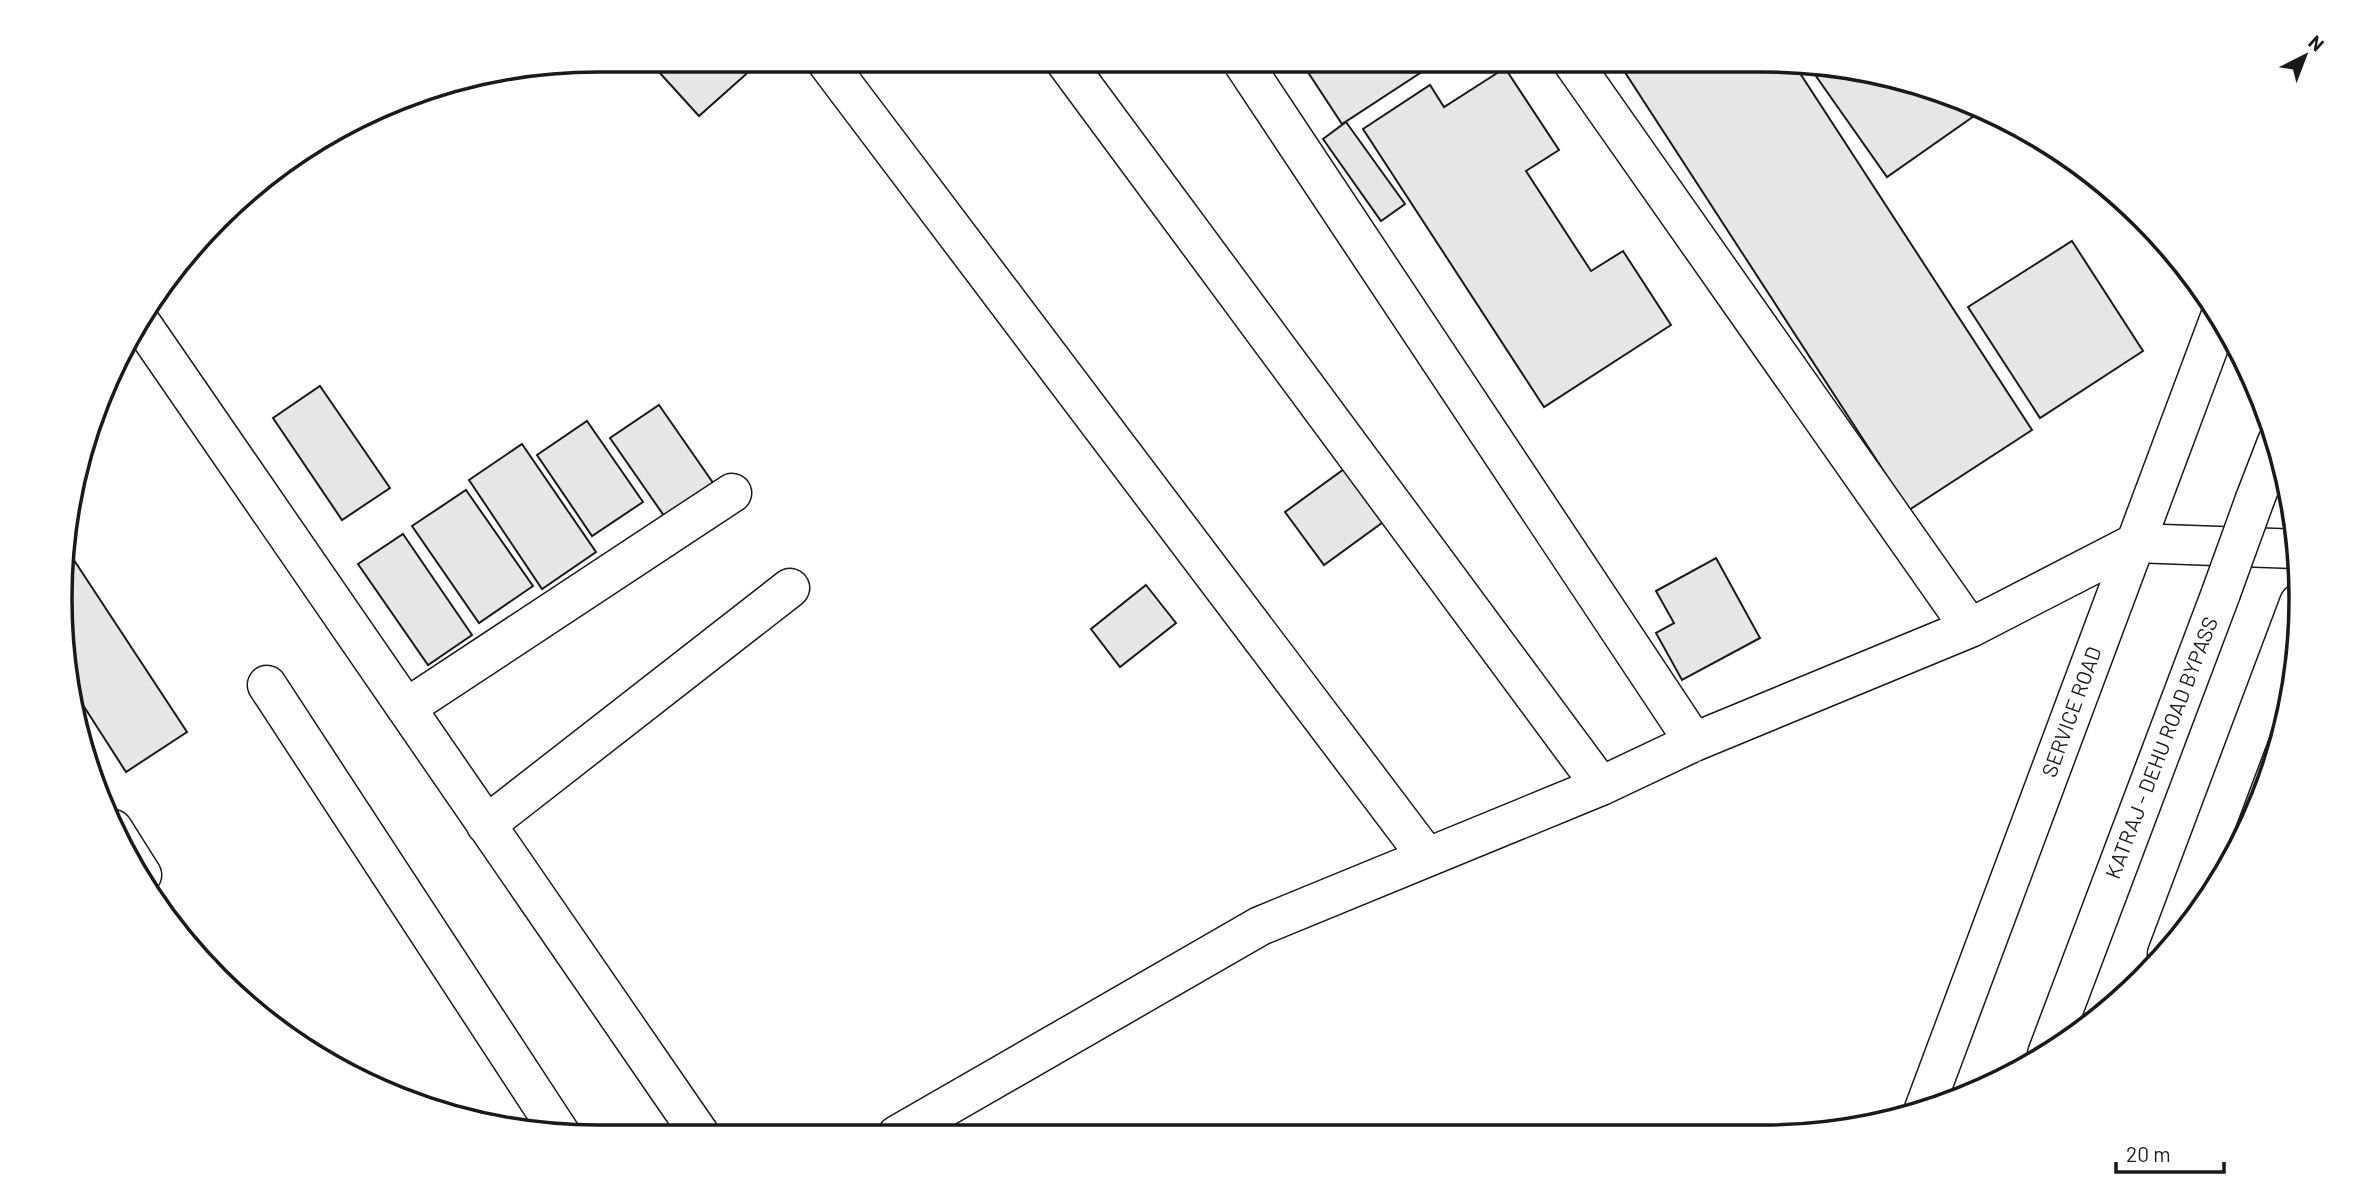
<svg xmlns="http://www.w3.org/2000/svg" width="2361" height="1197" font-family="Barlow,sans-serif">
<style>
.building{fill:#e6e6e6;stroke:#1a1a1a;stroke-width:2}
.lines{fill:none;stroke-linecap:round;stroke-linejoin:round}
.minor-casing{stroke:#1a1a1a;stroke-width:41}
.major-casing{stroke:#1a1a1a;stroke-width:41}
.highway-casing{stroke:#1a1a1a;stroke-width:41}
.minor{stroke:#fff;stroke-width:38}
.major{stroke:#fff;stroke-width:38}
.highway{stroke:#fff;stroke-width:38}
.highway-bridge-casing{stroke:#1a1a1a;stroke-width:41;stroke-linecap:butt}
.highway-bridge{stroke:#fff;stroke-width:38}
.labels{text-anchor:middle;stroke-width:5;stroke-linejoin:round;paint-order:stroke}
.street-label{font-size:21px;fill:#1a1a1a;stroke:#fff}
.rim{fill:none;stroke:#1a1a1a;stroke-width:3.5}
</style>
<rect width="100%" height="100%" fill="#fff"/>
<!-- building -->
<path class="building" d="M648,60H762L699,116Z
M1300,60H1440L1342,124Z
M1617,60L1792,61L2032,430L1909,510Z
M1806,62L1902,78L1984,109L1887,177Z
M1505,68L1559,150L1526,171L1591,271L1623,251L1671,325L1544,407L1363,129L1430,85L1444,107Z
M1346,122L1405,204L1381,221L1323,139Z
M2072,241L2143,351L2040,418L1968,307Z
M320,386L390,488L342,520L273,418Z
M659,405L718,490L669,523L610,438Z
M587,421L643,502L592,536L537,455Z
M522,444L596,552L542,589L469,480Z
M1351,464L1390,517L1324,565L1285,512Z
M466,490L533,586L479,623L412,526Z
M403,534L472,635L428,665L358,564Z
M68,551L187,732L126,772L83,705L76,709L64,668Z
M1716,558L1760,638L1682,680L1656,633L1674,623L1656,591Z
M1146,585L1176,623L1120,667L1091,629Z"/>
<g class="lines">
<!-- minor casing -->
<g class="minor-casing">
<path id="minor" d="M825,60L1427,857
M1064,60L1601,786
M1241,60L1694,742
M1571,60L1970,628
M139,320L701,1136
M267,685L562,1136
M406,708L732,493
M486,825L790,588
M113,829L142,875
M897,1135L1260,926L1601,786L1694,742L1970,628L2135,543L2298,549"/>
</g>
<!-- major casing -->
<g class="major-casing">
<path id="major" d="M1924,1109L2220,317"/>
</g>
<!-- highway casing -->
<g class="highway-casing">
<path id="highway" d="M2255,499L2277,442
M2167,954L2299,603
M2047,1054L2221,593"/>
</g>
<!-- minor -->
<use href="#minor" class="minor"/>
<!-- major -->
<use href="#major" class="major"/>
<!-- highway -->
<use href="#highway" class="highway"/>
<!-- highway-bridge casing -->
<g class="highway-bridge-casing">
<path id="highway-bridge" d="M2221,593L2255,499"/>
</g>
<!-- highway-bridge -->
<use href="#highway-bridge" class="highway-bridge"/>
</g>
<g class="labels">
<!-- street labels -->
<g class="street-label">
<text transform="translate(2072 712) rotate(-70)" y="7">SERVICE ROAD</text>
<text transform="translate(2162 748) rotate(-69)" y="7">KATRAJ - DEHU ROAD BYPASS</text>
</g>
</g>
<!-- crop -->
<path d="M0 0H2361V1197H0ZM598 72H1763A526 526 0 0 1 2289 598V599A526 526 0 0 1 1763 1125H598A526 526 0 0 1 72 599V598A526 526 0 0 1 598 72Z" fill="#fff" fill-rule="evenodd"/>
<path class="rim" d="M598 72H1763A526 526 0 0 1 2289 598V599A526 526 0 0 1 1763 1125H598A526 526 0 0 1 72 599V598A526 526 0 0 1 598 72Z"/>
<!-- north arrow -->
<g transform="translate(2305 56) rotate(42)" stroke="#ffffff" stroke-width="5" paint-order="stroke">
<path d="M0-5L12 26L0 18L-12 26Z" fill="#1a1a1a"/>
<text y="-10" font-size="19" font-weight="bold" text-anchor="middle" fill="#1a1a1a">N</text>
</g>
<!-- scale -->
<path d="M2116 1162v10h108v-10" fill="none" stroke="#1a1a1a" stroke-width="3.5"/>
<text x="2126" y="1162" font-size="21" fill="#1a1a1a" stroke="#ffffff" stroke-width="5" paint-order="stroke">20 m</text>
</svg>
